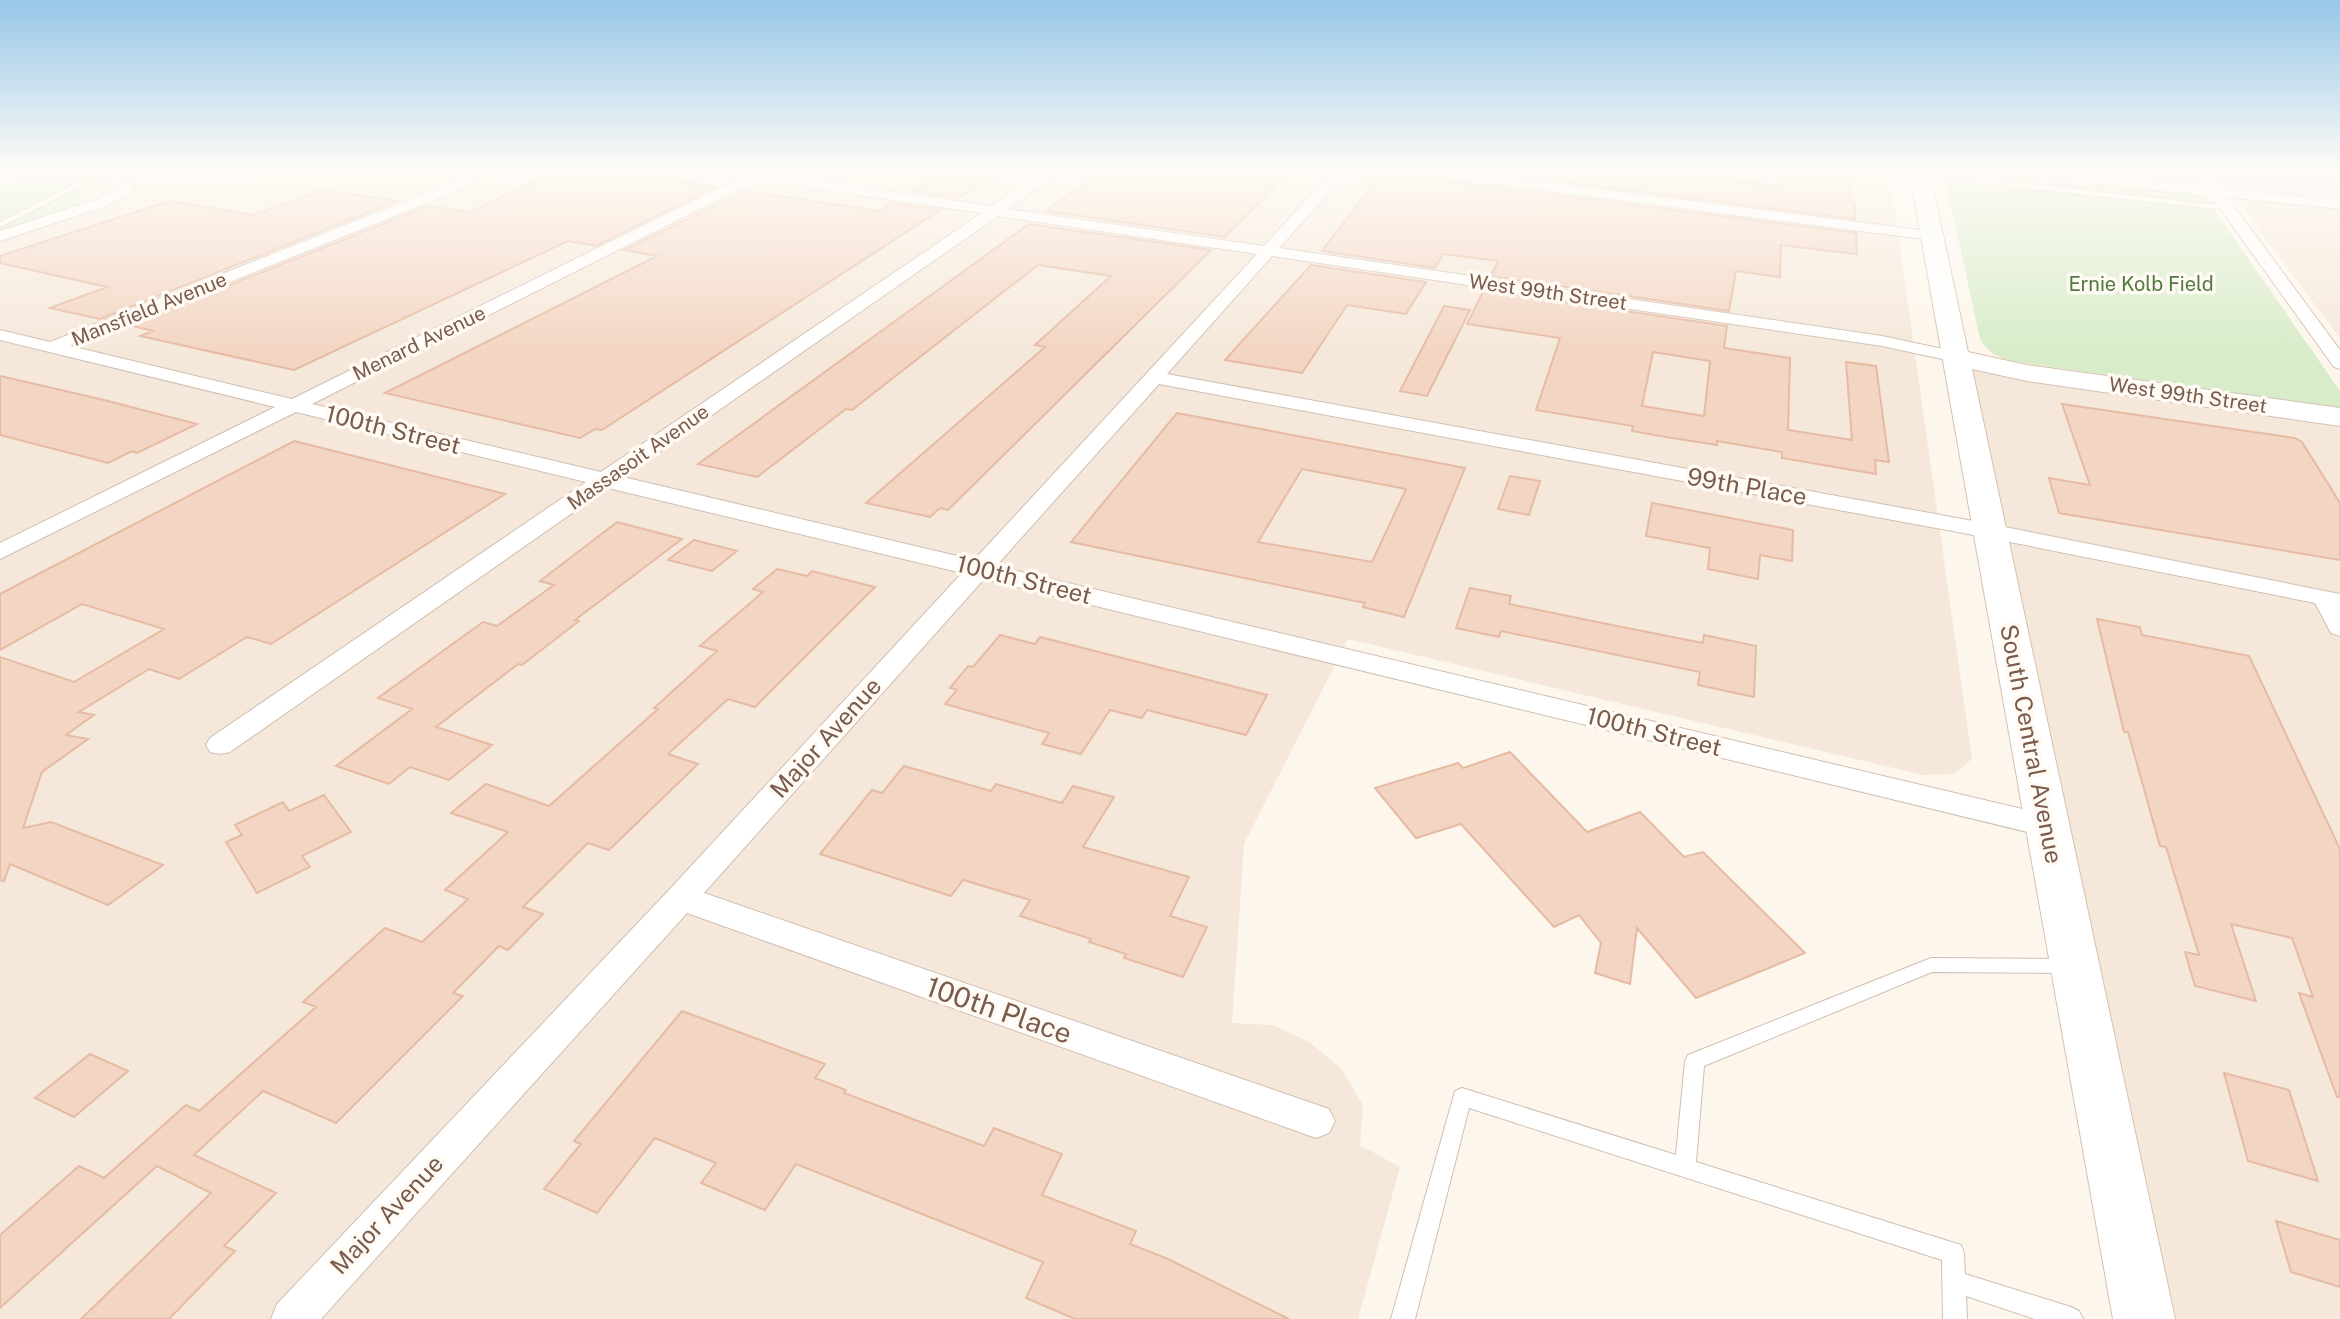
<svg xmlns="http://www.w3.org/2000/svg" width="2340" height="1319" font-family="'Public Sans',sans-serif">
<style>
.residential{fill:#f5e8da}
.industrial{fill:#efe9e4}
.green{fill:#d8ecc9}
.building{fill:#f3d5c3;stroke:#e6bba3;stroke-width:2;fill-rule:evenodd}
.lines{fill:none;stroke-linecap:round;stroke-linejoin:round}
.lane-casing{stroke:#d1beb0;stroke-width:2}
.street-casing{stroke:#d1beb0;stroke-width:2}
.secondary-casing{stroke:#d6c0b0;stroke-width:2}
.lane{fill:#fff;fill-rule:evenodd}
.street{fill:#fff;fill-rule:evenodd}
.secondary{fill:#fff;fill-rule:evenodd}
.labels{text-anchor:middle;stroke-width:7;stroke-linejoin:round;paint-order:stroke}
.far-park-label{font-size:20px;fill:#537a41;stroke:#fffaf3}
.far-street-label{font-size:20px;fill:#7a5c4d;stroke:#fffaf3}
.street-label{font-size:24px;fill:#7a5c4d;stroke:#fffaf3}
.near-street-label{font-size:28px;fill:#7a5c4d;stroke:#fffaf3}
</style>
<rect width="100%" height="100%" fill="#fdf6ec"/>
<!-- residential -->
<path class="residential" d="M1889,169L1972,759L1954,774L1923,775L1348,639L1244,844L1232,1023L1273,1025L1309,1042L1341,1068L1363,1105L1360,1145L1400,1167L1358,1319H0V231L66,210L90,186L133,170Z
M2235,198L2340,210V338Z
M1956,358L2340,417V1319H2144Z"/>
<!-- industrial -->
<path class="industrial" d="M2045,169H2332L2340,177V199Z"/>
<!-- green -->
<path class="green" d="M0,169H171C141,170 109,174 83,192L88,200L82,204L0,231Z
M1949,170L2192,194L2206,198L2340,391V408L2024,363C2005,359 1990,357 1980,339L1944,172Z"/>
<!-- building -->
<path class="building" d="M560,169H660L645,176L714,187L596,246L568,241L294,370L140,336L153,331L129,325L428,206L470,212Z
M951,169H1006L959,198L912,191Z
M1103,169H1294L1225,237L1046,211Z
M1459,169L1635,170L1781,186L1782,169L1849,171L1851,202L1855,203V219Z
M1378,178H1421L1856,233L1857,254L1781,245L1780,277L1736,271L1729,311L1491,276L1498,261L1443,254L1435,268L1322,251Z
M322,190L397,201L100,319L50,308L107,287L0,263V256L169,201L253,215Z
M745,191L879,211L892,203L940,210L602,430L595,429L580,438L385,393L657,256L624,250Z
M1029,224L1211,250L948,510L940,508L930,517L866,503L1045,347L1035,345L1111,276L1038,265L852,410L846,409L757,477L698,464Z
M1311,265L1426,282L1406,314L1347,305L1302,373L1225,360Z
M1484,290L1727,326L1724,348L1790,358L1788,430L1852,440L1846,362L1876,366L1889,462L1875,460L1876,474L1782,458V452L1717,441V445L1666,437L1632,431L1633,426L1536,410L1560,338L1467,324ZM1653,352L1710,361L1704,416L1642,406Z
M1444,306L1470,310L1427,396L1400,391Z
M0,376L104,400L197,424L137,453L132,451L108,463L0,435Z
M2062,404L2295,438L2302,442L2340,503V560L2059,513L2049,478L2090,485Z
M1177,413L1465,468L1404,617L1363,607L1365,603L1071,542ZM1302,469L1406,489L1372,562L1258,542Z
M294,441L505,494L271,644L247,637L179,679L149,669L79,712L94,715L66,735L88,739L42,772L23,828L51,822L163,865L108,905L10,864L4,881L0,880V657L74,682L164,629L82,604L0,650V594Z
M1510,476L1540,481L1529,515L1498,509Z
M1652,503L1793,530L1792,561L1760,555L1758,579L1708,569L1710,548L1646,536Z
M617,522L682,539L575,620L579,621L522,665L518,664L436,727L492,745L449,780L410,767L389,784L336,766L412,709L378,698L483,622L497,626L554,585L540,581Z
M694,540L737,551L712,571L668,560Z
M777,569L807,576L812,571L875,587L755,707L728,699L668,754L698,764L609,850L588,843L523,907L543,914L508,950L499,946L453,993L463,996L336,1123L263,1091L194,1155L276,1193L224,1246L235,1251L169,1319H81L211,1193L157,1166L0,1308V1235L79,1166L104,1178L186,1105L199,1111L316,1007L303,1002L385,928L422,942L468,899L445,890L508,832L451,813L486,784L549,806L658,709L654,708L717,651L700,646L763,592L753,589Z
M1470,588L1511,596L1509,604L1612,625L1703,643L1704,635L1756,646L1754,697L1698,685L1700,672L1501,631L1499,637L1456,628Z
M2097,619L2140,627L2142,635L2249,656L2340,849V1097H2337L2299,993L2313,997L2292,938L2231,924L2256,1001L2195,986L2185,952L2199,955L2166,847L2160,846L2128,732H2124Z
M1000,635L1035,644L1040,637L1267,695L1246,735L1147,710L1142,718L1110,710L1081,754L1042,744L1049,733L945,704L957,690L950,688L968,666L973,667Z
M1510,752L1587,832L1640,812L1684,857L1703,852L1805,953L1696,998L1637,928L1630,984L1595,973L1601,943L1579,915L1554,927L1461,824L1416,838L1375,788L1458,763L1463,768Z
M904,766L991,791L996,784L1062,803L1073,786L1114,797L1083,847L1189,877L1170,916L1207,927L1183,977L1124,958L1126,954L1089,942L1091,939L1020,916L1030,900L963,880L951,896L820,854L872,790L882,793Z
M324,795L351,832L302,856L310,867L257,893L226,842L242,835L235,825L283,802L289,811Z
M682,1011L825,1064L815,1078L846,1090L844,1093L984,1146L994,1128L1062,1154L1042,1195L1136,1231L1130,1244L1168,1259L1289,1319H1075L1026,1298L1043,1262L796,1164L765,1210L701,1183L716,1163L655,1138L597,1213L544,1189L581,1144L574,1141Z
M90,1054L128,1071L74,1117L35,1098Z
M2224,1073L2289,1090L2318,1181L2248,1161Z
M2276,1221L2340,1240V1287L2291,1272Z"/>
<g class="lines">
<!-- lane casing -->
<g class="lane-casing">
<path id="lane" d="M2042,172L2046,174L2050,186L2228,206L2232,208L2228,210L1965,182L1961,180L1965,178L2042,185L2038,174Z
M67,178L84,185L0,227V222L74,185L66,182L0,184V180Z
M1931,958L2070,959L2076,961L2079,966L2076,971L2070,973L1932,972L1704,1066L1696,1162L1961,1245L1964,1253L1965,1274L2071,1307L2079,1311L2083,1319H2035L1966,1296L1967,1319H1943L1942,1260L1469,1108L1415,1319H1391L1455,1091L1462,1088L1676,1155L1685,1061L1688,1055Z"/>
</g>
<!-- street casing -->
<g class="street-casing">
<path id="street" d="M1047,169H1063L1008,209L1264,246L1324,181L1360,169H1436L1937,232V238L1932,240L1421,175H1368L1334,187L1279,248L1882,336L1962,353L1965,357L1956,362L1882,346L1272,256L1167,374L1990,524L2340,594V636L2331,633L2315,603L1990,538L1159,384L996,566L2048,815L2059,818L2063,826L2059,834L2048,837L984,579L704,893L1329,1109L1335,1121L1329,1133L1316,1138L687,913L321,1319H271L277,1304L670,889L962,573L608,488L230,752L220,754L210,752L206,745L210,738L586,482L296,412L0,559V543L275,407L0,340V330L50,342L464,178H474V184L70,346L292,399L721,187L754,177H790L992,206ZM755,185H790L982,213L601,472L312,404L731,193ZM998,216L1257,254L974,560L623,477Z
M1893,169H1925L1927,171C1919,177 1901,175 1893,169Z
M1986,169H2030L2205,187L2192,169H2206L2220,188L2340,201V209L2227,197L2340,350V369L2334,367L2211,196L1993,173Z
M128,183L135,187L133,190L106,206L0,241V231L96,200Z"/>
</g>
<!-- secondary casing -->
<g class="secondary-casing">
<path id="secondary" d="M1909,169H1929L1968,352L2027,365L2340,408V426L2027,381L1972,369L2175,1319H2113Z"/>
</g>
<!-- lane -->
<use href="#lane" class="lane"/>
<!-- street -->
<use href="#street" class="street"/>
<!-- secondary -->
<use href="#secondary" class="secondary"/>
</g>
<!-- sky -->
<linearGradient id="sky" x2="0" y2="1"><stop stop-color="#97c7e8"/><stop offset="0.48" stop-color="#fefbf6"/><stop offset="1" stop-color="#fefbf6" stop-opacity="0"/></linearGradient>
<rect width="2340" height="353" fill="url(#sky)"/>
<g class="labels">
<!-- far-park labels -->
<g class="far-park-label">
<text x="2141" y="291">Ernie Kolb Field</text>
</g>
<!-- far-street labels -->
<g class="far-street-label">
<text transform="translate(1548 292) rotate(8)" y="7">West 99th Street</text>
<text transform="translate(149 309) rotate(-22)" y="7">Mansfield Avenue</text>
<text transform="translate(419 343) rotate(-26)" y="7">Menard Avenue</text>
<text transform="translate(2188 395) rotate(8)" y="7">West 99th Street</text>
<text transform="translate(638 457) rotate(-35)" y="7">Massasoit Avenue</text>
</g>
<!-- street labels -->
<g class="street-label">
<text transform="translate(393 430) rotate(14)" y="8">100th Street</text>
<text transform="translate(1747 487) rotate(10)" y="8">99th Place</text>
<text transform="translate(1024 580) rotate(14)" y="8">100th Street</text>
<text transform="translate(1654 732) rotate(14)" y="8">100th Street</text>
<text transform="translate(826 738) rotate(-48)" y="8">Major Avenue</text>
<text transform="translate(2031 744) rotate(79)" y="8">South Central Avenue</text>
<text transform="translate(387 1215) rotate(-47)" y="8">Major Avenue</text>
</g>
<!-- near-street labels -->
<g class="near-street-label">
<text transform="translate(999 1010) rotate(19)" y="10">100th Place</text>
</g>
</g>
</svg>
